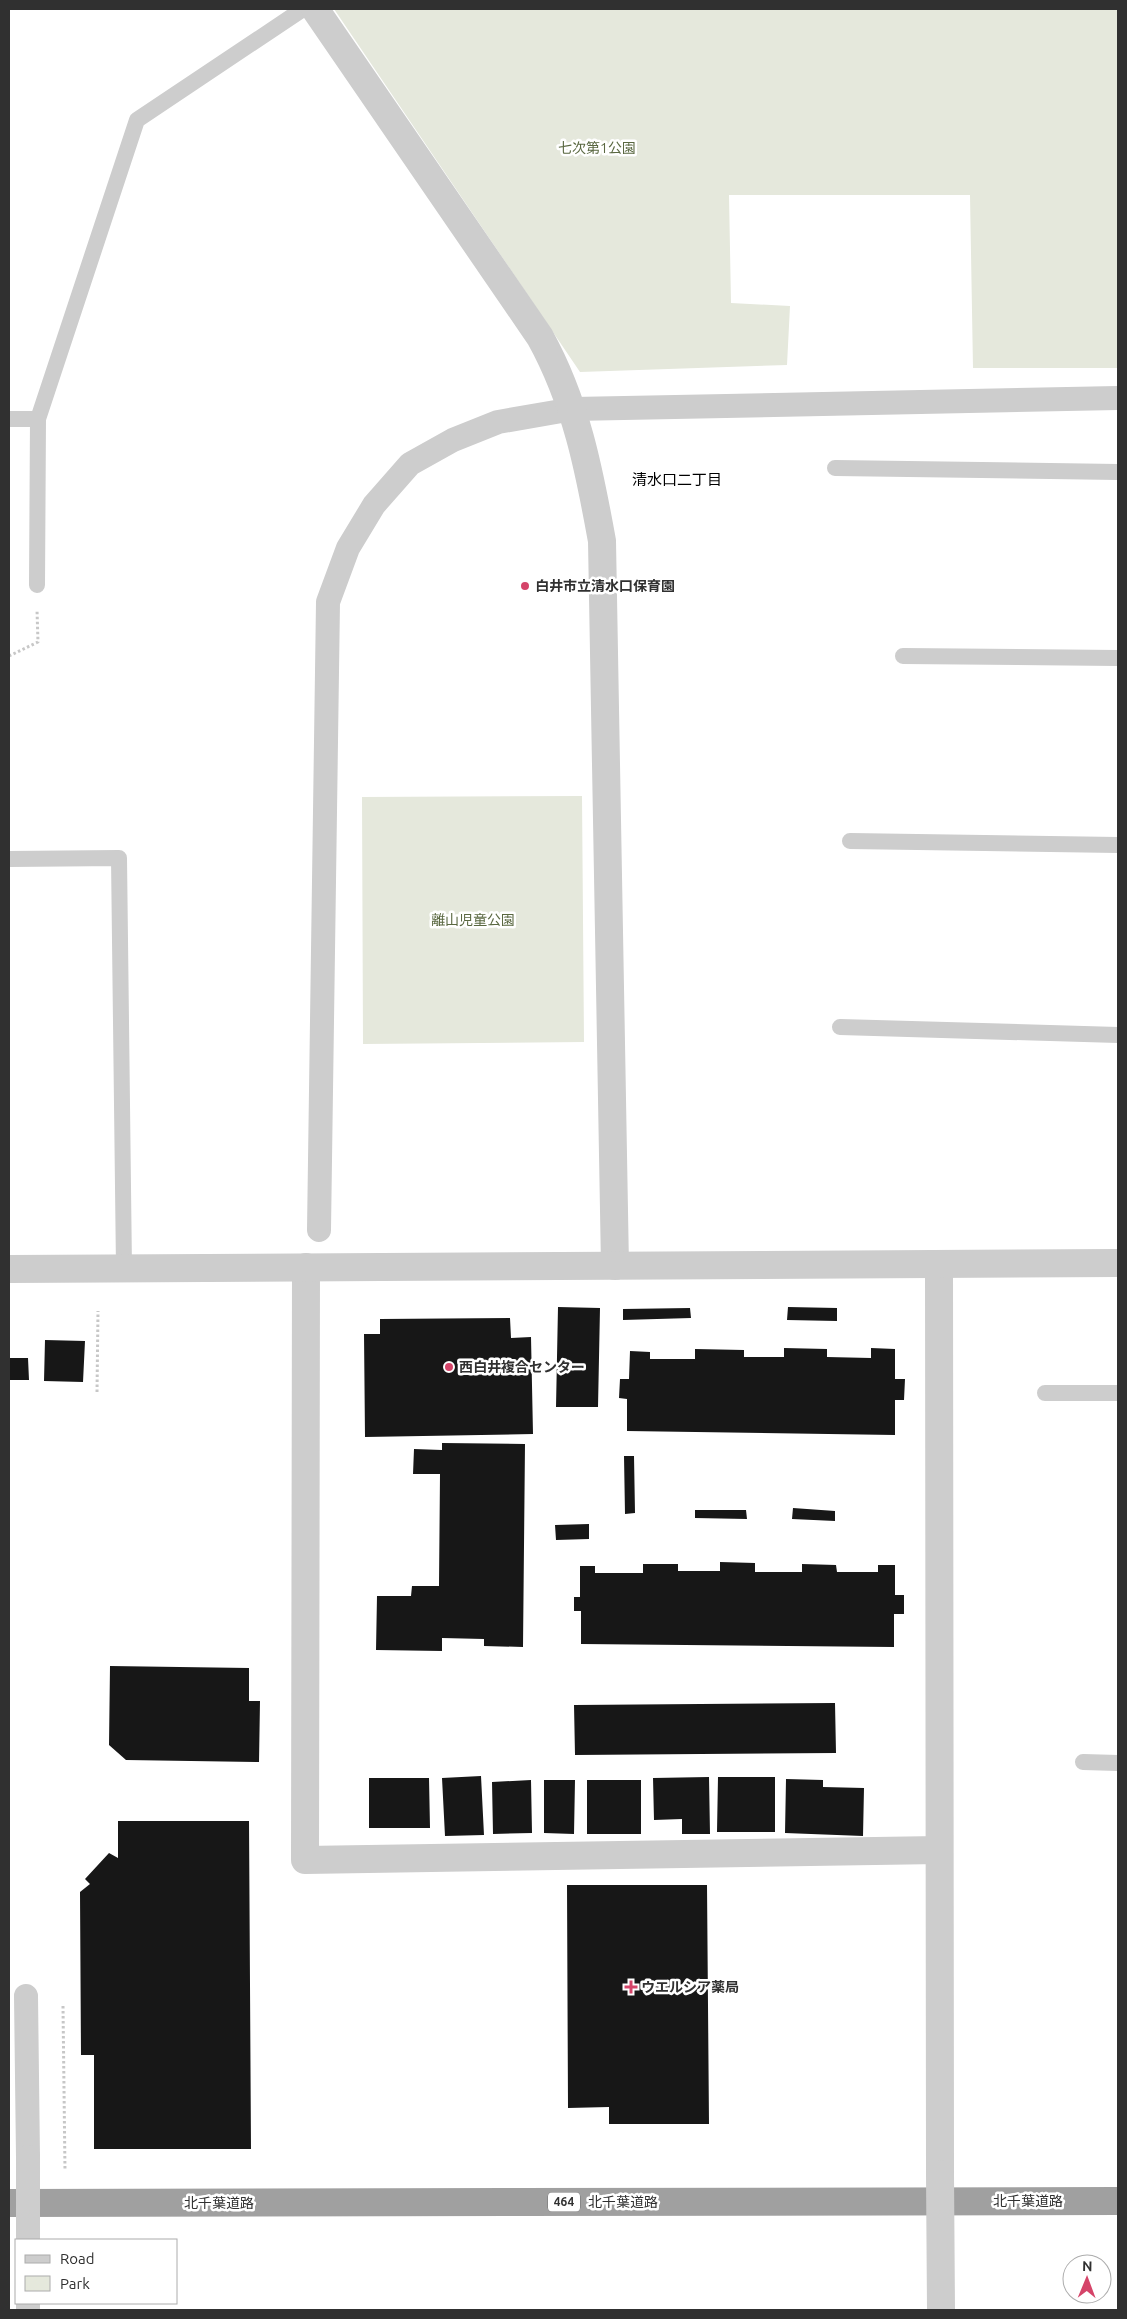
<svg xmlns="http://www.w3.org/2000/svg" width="1127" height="2319" font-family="Ubuntu,'Noto Sans JP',sans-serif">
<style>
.green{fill:#e5e8dc}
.building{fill:#171717}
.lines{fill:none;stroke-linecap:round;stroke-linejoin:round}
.path{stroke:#c7c7c7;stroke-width:3;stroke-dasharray:2.5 2.5;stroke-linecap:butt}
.service{stroke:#cdcdcd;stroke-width:16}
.pedestrian{stroke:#cdcdcd;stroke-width:24}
.minor{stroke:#cdcdcd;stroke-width:28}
.tertiary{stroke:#cdcdcd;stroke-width:28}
.trunk{stroke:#a0a0a0;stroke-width:28}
.pedestrian-bridge{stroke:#cdcdcd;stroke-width:24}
.minor-bridge{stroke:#cdcdcd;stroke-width:28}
.poi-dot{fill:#d54469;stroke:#fff;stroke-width:2}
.labels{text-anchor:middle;stroke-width:5;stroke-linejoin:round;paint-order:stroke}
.shield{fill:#fff;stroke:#6e6e6e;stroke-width:1}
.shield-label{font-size:12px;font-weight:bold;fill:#303030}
.park-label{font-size:14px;fill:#5a6841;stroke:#fff}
.poi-label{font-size:14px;font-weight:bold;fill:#303030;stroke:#fff;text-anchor:start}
.street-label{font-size:14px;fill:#303030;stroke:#fff}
.neighbourhood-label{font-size:15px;fill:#000;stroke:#fff}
</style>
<rect width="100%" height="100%" fill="#fff"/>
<!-- green -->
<path class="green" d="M334,9H1118V368H973L970,195H729L731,303L790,306L787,365L580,372Z
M582,796L584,1042L363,1044L362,797Z"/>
<!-- building -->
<path class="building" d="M558,1307L600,1308L598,1407H556Z
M788,1307L837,1308V1321L787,1320Z
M690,1308L691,1318L623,1320V1309Z
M510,1318L511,1338L531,1337L533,1434L365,1437L364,1334H380V1319Z
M45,1340L85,1341L83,1382L44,1381Z
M784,1348L827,1349V1357L871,1358V1348L895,1349V1379H905L904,1400H895V1435L627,1431V1399L619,1398L620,1379H629L630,1351L650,1352V1359H695V1349L744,1350V1357H784Z
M9,1358H28L29,1380H9Z
M442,1443L525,1444L523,1647L484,1646V1639L442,1638V1651L376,1650L377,1596H411L412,1586H439L440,1474H413L414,1449L442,1450Z
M624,1456H634L635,1513L625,1514Z
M793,1508L835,1511V1521L792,1519Z
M695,1510H746L747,1519L695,1518Z
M589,1524V1539L556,1540L555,1525Z
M720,1562L755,1563V1572H802V1564L836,1565L837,1572H878V1565H895V1595H904V1614H894V1647L581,1644V1611H574V1597H580V1566H595V1573H643V1564H678V1571H720Z
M110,1666L249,1668V1701H260L259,1762L126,1760L109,1745Z
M835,1703L836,1753L575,1755L574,1705Z
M481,1776L484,1835L445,1836L442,1778Z
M709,1777L710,1834H682V1819L654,1820L653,1778Z
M718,1777H775V1832H717Z
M369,1778H429L430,1828H369Z
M786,1779L823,1780V1787L864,1788L863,1836L785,1833Z
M531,1780L532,1833L493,1834L492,1782Z
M544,1780H575L574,1834L544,1833Z
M587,1780H641V1834H587Z
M118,1821H249L251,2149H94V2055H81L80,1892L90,1884L85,1879L109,1853L118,1858Z
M567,1885H707L709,2124H609V2107L568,2108Z"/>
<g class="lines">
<!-- path -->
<path class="path" d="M9,656L38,642L37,610
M97,1392L98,1311
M63,2006L65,2171"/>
<!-- service -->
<path class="service" d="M9,419H38L137,120L303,9
M835,468L1118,472
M37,585L38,419
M903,656L1118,658
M850,841L1118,845
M9,859L119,858L124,1268
M840,1027L1118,1035
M1045,1393H1118
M1083,1762L1118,1763"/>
<!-- pedestrian -->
<path class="pedestrian" d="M319,1230L328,602L348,548L374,505L410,464L453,440L498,422L573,409L1118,398
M26,1996L28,2157
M28,2303V2310"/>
<!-- minor -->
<path class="minor" d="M315,9L540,337C576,402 589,469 602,541L615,1266
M939,1264L940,2174
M306,1267L305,1860L939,1850"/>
<!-- tertiary -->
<path class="tertiary" d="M9,1269L1118,1263"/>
<!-- trunk -->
<path class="trunk" d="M9,2203L1118,2201"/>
<!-- pedestrian-bridge -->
<path class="pedestrian-bridge" d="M28,2157V2240"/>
<!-- minor-bridge -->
<path class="minor-bridge" d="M940,2174L941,2310"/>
</g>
<!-- markers -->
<g class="poi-dot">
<circle cx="525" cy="586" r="5"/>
<circle cx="449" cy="1367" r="5"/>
<path d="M628.5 1979.5h5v5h5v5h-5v5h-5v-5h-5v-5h5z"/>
</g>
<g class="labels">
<!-- shield labels -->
<rect class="shield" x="548" y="2192.5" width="32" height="19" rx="4"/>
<g class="shield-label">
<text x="564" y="2206">464</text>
</g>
<!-- park labels -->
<g class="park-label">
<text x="597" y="153">七次第1公園</text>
<text x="473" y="925">離山児童公園</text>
</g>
<!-- poi labels -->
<g class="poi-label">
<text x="535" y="591">白井市立清水口保育園</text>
<text x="459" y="1372">西白井複合センター</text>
<text x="641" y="1992">ウエルシア薬局</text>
</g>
<!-- street labels -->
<g class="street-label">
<text x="1028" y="2206">北千葉道路</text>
<text x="623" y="2207">北千葉道路</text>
<text x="219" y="2208">北千葉道路</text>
</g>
<!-- neighbourhood labels -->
<g class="neighbourhood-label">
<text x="677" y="485">清水口二丁目</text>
</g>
</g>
<!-- border -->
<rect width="1127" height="2319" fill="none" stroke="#303030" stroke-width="20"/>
<!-- legend -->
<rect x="15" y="2239" width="162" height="65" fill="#ffffff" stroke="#acacac"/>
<rect x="25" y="2255" width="25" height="8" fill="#cdcdcd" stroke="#acacac"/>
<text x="60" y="2264" font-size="15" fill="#303030">Road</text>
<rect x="25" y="2276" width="25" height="15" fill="#e5e8dc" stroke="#acacac"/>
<text x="60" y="2289" font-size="15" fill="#303030">Park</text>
<!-- north arrow -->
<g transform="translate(1087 2279) rotate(1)"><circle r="24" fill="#ffffff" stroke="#acacac"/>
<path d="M0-4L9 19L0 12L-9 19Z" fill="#d54469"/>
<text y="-8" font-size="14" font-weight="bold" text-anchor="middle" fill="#303030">N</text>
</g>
</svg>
